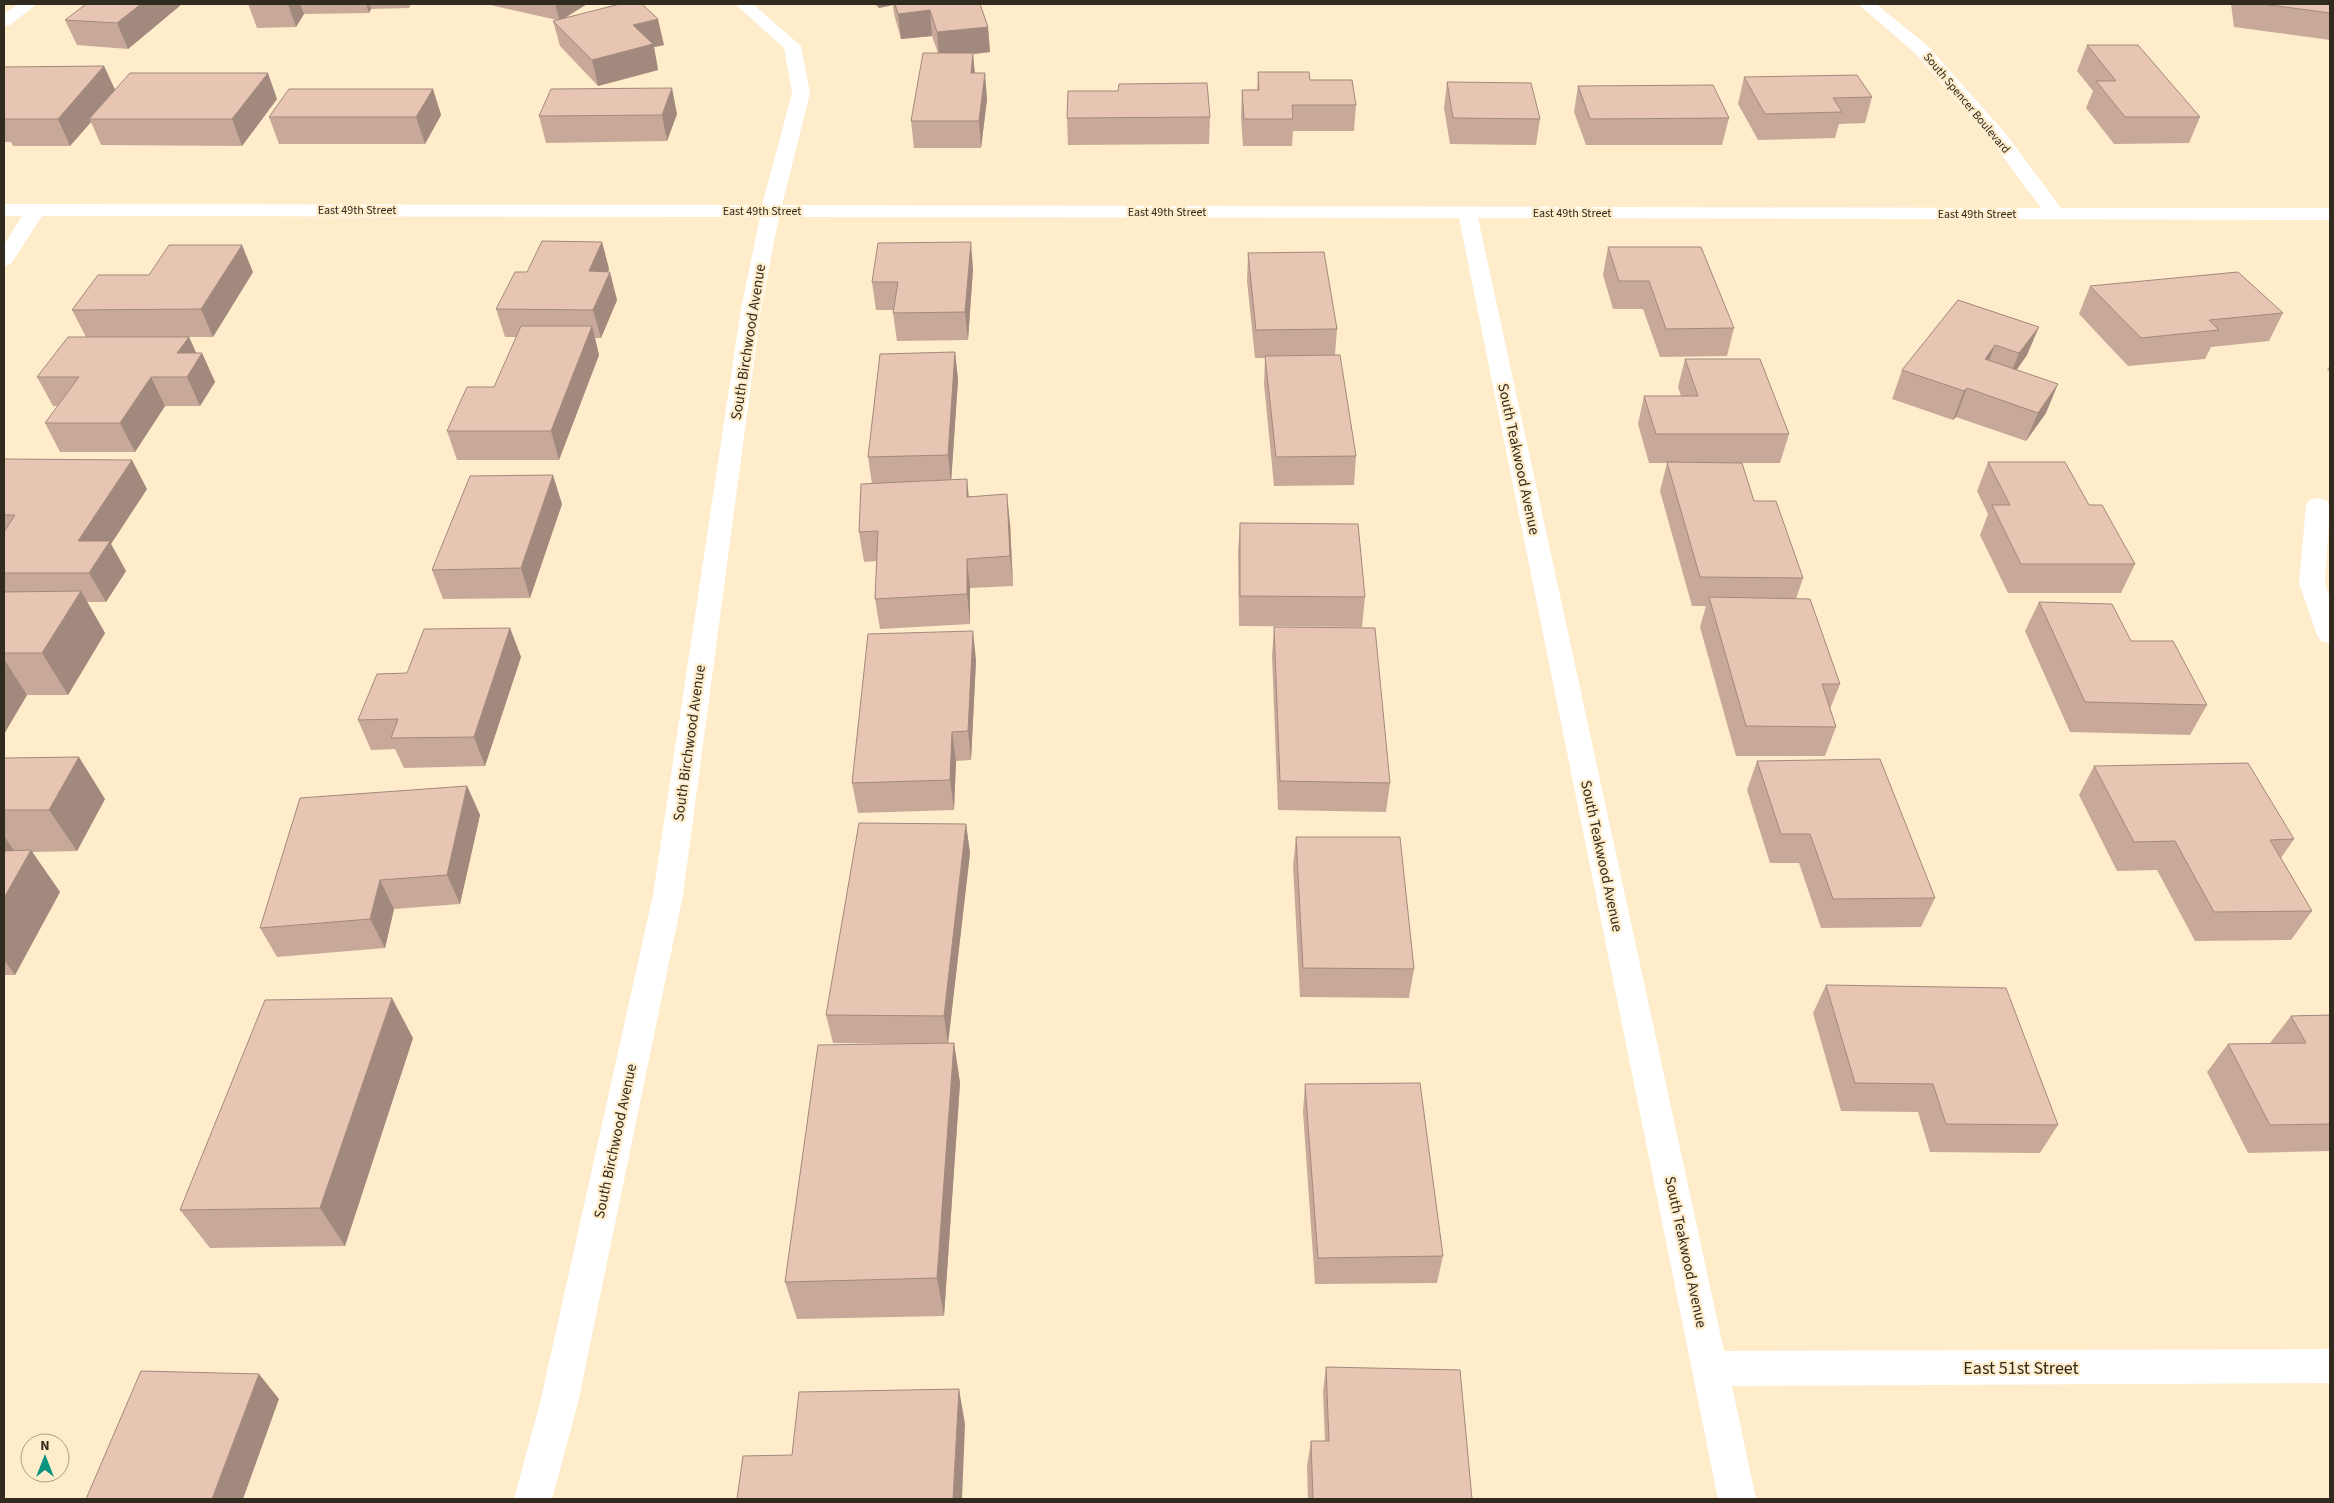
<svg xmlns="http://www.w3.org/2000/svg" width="2334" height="1503" font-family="'Source Sans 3',sans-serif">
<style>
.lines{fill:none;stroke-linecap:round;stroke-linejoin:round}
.minor{fill:#fff;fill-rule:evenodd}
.wall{fill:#c8a999}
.shaded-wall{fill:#a2897d}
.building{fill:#e8c4b2;stroke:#a2897d}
.labels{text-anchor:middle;stroke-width:4.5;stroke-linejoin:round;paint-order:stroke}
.far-street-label{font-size:12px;fill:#312a1e;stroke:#feeccb}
.street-label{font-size:15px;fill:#312a1e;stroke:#feeccb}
.near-street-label{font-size:18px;fill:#312a1e;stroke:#feeccb}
</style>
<rect width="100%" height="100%" fill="#feeccb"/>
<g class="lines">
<!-- minor -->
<path class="minor" d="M18,4H37L10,25L4,26V14Z
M735,4H753L801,46L810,93L782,205L2041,208L1992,142L1916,54L1858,4H1876L1928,46L2006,134L2061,208H2330V220L1478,218L1724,1351L2330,1349V1383L1732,1386L1756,1499H1718L1459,218L779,217L761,309L683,895L578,1403L552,1499H514L540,1403L653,895L741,309L760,217L42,216L11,264L4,266V245L22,216H4V204L762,205L792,93L784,48Z
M2318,498L2326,500L2330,505L2325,583L2330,599V644L2321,641L2317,635L2299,583L2306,505L2310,500Z"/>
</g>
<!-- wall -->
<path class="wall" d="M182,4L128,49L77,45L65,20Z
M248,4H411L409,8L371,9L369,13L304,14L296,27L257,28Z
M486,4H587L563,18L664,45L654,47L658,70L598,86L560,46L553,21L557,20Z
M874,4H980L988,27L990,52L973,54L975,73L987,99L981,148H914L911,121L938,53L932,36L901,39L894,14L893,5L879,8Z
M2231,4H2330V40L2234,27Z
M2087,45L2200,117L2189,143L2114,144L2086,108L2093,91L2077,71Z
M104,66L115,90L277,99L242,146L101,145L91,122L70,146H13L11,142H4V67Z
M1258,72L1310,80L1356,105L1354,131H1293L1292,146H1243L1241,117L1242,90H1257Z
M1744,77L1872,97L1865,123L1839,124L1835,138L1758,140L1738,104Z
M1447,82L1540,119L1536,145L1450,144L1444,108Z
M1578,86L1729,118L1722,145H1586L1574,112Z
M433,89L441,115L425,144H279L269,117Z
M677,114L667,141L546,143L539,116Z
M1210,117L1209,144L1068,145L1067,118Z
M602,242L609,269L608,272L617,300L601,338H595L599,355L559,460H457L447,431L494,387L517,337H505L496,309L527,272Z
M1608,247L1734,328L1727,356L1660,357L1643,309H1613L1603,275Z
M1248,253L1337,329L1335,355L1356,456L1354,485L1274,486L1264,384L1265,358H1255L1247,281Z
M973,269L968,340L897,341L893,313L894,310H876L872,282Z
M253,272L213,337H189L196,353H202L215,382L200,406H165L135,452H60L45,423L58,406H53L37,377L86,337L72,310L149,275Z
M2090,286L2283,313L2269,341L2211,347L2205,359L2128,366L2079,314Z
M1958,300L2027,355L2017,370L2046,413L2026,441L1956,417L1953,420L1892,399L1902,370Z
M955,352L958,380L951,480L969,496L1010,523L1013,586L970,588V624L880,629L875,599L877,561L864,562L859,532L872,484L868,457Z
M1685,359L1789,434L1780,463H1713L1754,501L1803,578L1796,599L1840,684L1830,709L1836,727L1825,756H1736L1700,627L1706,606H1692L1660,491L1667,463H1649L1638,424L1644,396H1681L1678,387Z
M2330,365V371L2327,370Z
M4,459L147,489L111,544L126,571L106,602H87L105,633L68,695H27L4,734Z
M1988,462L2089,505L2135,564L2121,593H2008L1980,535L1988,514L1977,491Z
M562,504L530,598L443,599L432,570Z
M1240,523L1365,597L1362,627L1239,626L1238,552Z
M2039,602L2131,641L2207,705L2190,735L2070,732L2025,631Z
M1274,627L1390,783L1386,812L1278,810L1272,656Z
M510,628L521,657L485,766L404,768L395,749L371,750L358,720L407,673Z
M976,660L971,760L956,761L954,810L858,813L852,783Z
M4,758L105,799L77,851L32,852L60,892L15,975H4Z
M1757,761L1935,898L1921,927L1821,928L1799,863H1770L1747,790Z
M2094,766L2294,839L2281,858L2312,911L2291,940L2195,941L2157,870L2117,871L2079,795Z
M467,786L480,815L460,904L394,909L385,948L277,957L260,928Z
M966,824L970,853L948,1043H954L960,1083L944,1316L797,1319L785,1282L917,1044L833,1043L826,1015Z
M1296,837L1414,969L1409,998L1300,997L1293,866Z
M1826,985L2058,1125L2040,1153L1930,1152L1918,1112L1841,1111L1813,1013Z
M2330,1015V1151L2248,1153L2207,1072L2228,1044L2270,1043L2291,1016Z
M413,1038L345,1246L210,1248L180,1210Z
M1305,1084L1443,1256L1437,1283L1315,1284L1303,1112Z
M1326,1367L1472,1499H1308L1307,1466L1311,1441H1325L1323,1392Z"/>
<!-- shaded-wall -->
<path class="shaded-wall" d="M141,4H182L128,49L117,23Z
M288,4H300L304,14L296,27Z
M366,4H370L371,9L369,13Z
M555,4H587L560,21Z
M878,4H892L893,5L879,8Z
M930,10L932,36L901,39L898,14Z
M658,19L664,45L654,47L658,70L598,86L592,60L633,25Z
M988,27L990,52L973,54L975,78L939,58L937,32Z
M104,66L116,92L89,119L91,122L70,146L58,119Z
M268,73L277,99L242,146L232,119Z
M985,73L987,99L981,148L979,121Z
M672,88L677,114L667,141L662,115Z
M433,89L441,115L425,144L416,117Z
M602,242L609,269L596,299L589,271Z
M971,242L973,269L968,340L965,312Z
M242,245L253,272L213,337L201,309Z
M610,272L617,300L601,338L593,310Z
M592,326L599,355L559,460L551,431Z
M2039,327L2027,355L2008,381L2019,353Z
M189,337L199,359L202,353L215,382L200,406L187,377L177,353Z
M1995,345L1984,374L1985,359Z
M955,352L958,380L951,484L948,455Z
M151,377L165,406L135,452L120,423Z
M2058,384L2046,413L2026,441L2038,413Z
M1967,388L1956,417L1953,420L1964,391Z
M132,460L147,489L111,544L126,571L106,602L89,573L78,541Z
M553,475L562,504L530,598L521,568Z
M967,479L970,508L967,497Z
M1007,494L1010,523L1013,586L1010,556Z
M967,559L970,588V624L967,594Z
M81,591L105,633L68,695L42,653Z
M510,628L521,657L485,766L474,737Z
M973,631L976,660L971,760L968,731Z
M4,659L27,695L4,734Z
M952,732L956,761L954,810L950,780Z
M79,757L105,799L77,851L49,810Z
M467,786L480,815L460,904L447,875Z
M966,824L970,853L948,1044L944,1016Z
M4,836L15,852L4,873Z
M31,850L60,892L15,975L4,960V898Z
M380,880L394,909L385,948L370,919Z
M392,998L413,1038L345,1246L320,1208Z
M954,1043L960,1083L944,1316L937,1278Z
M259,1374L279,1399L243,1499H212Z
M959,1389L965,1424L962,1499H953Z"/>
<!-- building -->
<path class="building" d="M86,4H141L117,23L65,20Z
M620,4H642L658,19L633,25L653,44L592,60L553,21Z
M895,4H980L988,27L937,32L930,10L898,14Z
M2262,4H2330V13Z
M2087,45H2138L2200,117H2125L2096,81H2116Z
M923,53H973L971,73H985L979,121H911Z
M104,66L58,119H4V67Z
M1258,72H1309L1310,80H1352L1356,105H1292L1293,119H1244L1242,90H1259Z
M130,73H268L232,119H89Z
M1857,75L1872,97L1833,98L1842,112L1765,114L1744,77Z
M1447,82L1531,83L1540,119L1453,118Z
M1207,83L1210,117L1067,118L1068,91H1118L1119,84Z
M1713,85L1729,118L1590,119L1578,86Z
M672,88L662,115L539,116L551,89Z
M289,89H433L416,117H269Z
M542,241L602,242L589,271L610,272L593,310L496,309L515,272H527Z
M971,242L965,312L893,313L898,282H872L878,243Z
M169,245H242L201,309L72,310L98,275H149Z
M1608,247H1701L1734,328L1666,329L1649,281H1619Z
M1324,252L1337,329L1256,330L1248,253Z
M2238,272L2283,313L2209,320L2219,330L2141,338L2090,286Z
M1958,300L2039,327L2019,353L1995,345L1985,359L2058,384L2038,413L1967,388L1964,391L1902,370Z
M521,326H592L551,431H447L467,387H494Z
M68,337H189L177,353H202L187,377H151L120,423H45L79,377H37Z
M955,352L948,455L868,457L880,354Z
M1340,355L1356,456L1276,457L1265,356Z
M1685,359H1760L1789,434H1656L1644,396H1698Z
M4,459L132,460L78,541H110L89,573H4V532L15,515H4Z
M1667,462L1742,463L1754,501H1776L1803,578L1700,577Z
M1988,462H2065L2089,505H2102L2135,564H2021L1992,505H2010Z
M553,475L521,568L432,570L470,476Z
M967,479V497L1007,494L1010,556L967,559V594L875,599L878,531L859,532L861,484Z
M1240,523L1358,524L1365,597L1240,596Z
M81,591L42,653H4V592Z
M1709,597L1810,599L1840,684H1822L1836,727L1746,726Z
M2039,602L2112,604L2131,641H2173L2207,705L2085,702Z
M1274,627L1375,628L1390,783L1280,781Z
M510,628L474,737L391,738L398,719L358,720L377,674L407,673L424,629Z
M973,631L968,731L952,732L950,780L852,783L868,634Z
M79,757L49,810H4V758Z
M1880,759L1935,898L1833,899L1810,834H1781L1757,761Z
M2248,763L2294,839L2270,840L2312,911L2214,912L2175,841L2134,842L2094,766Z
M467,786L447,875L380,880L370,919L260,928L300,798Z
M859,823L966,824L944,1016L826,1015Z
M1296,837H1400L1414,969L1303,968Z
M31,850L4,898V851Z
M1826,985L2006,988L2058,1125L1946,1124L1933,1084L1855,1083Z
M392,998L320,1208L180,1210L265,1000Z
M2330,1015V1124L2270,1125L2228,1044L2306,1043L2291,1016Z
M954,1043L937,1278L785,1282L818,1045Z
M1420,1083L1443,1256L1318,1258L1305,1084Z
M1326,1367L1460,1370L1472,1499H1313L1311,1441H1329Z
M141,1371L259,1374L212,1499H86Z
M959,1389L953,1499H737L743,1456L792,1455L799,1392Z"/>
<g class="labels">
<!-- far-street labels -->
<g class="far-street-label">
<text transform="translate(1967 103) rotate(50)" y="4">South Spencer Boulevard</text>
<text x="357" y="214">East 49th Street</text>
<text x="762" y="215">East 49th Street</text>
<text x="1167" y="216">East 49th Street</text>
<text x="1572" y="217">East 49th Street</text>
<text x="1977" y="218">East 49th Street</text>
</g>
<!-- street labels -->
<g class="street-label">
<text transform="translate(748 342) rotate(-81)" y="5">South Birchwood Avenue</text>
<text transform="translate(1519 459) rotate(78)" y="5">South Teakwood Avenue</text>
<text transform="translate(689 743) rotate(-82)" y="5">South Birchwood Avenue</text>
<text transform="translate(1602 856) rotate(78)" y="5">South Teakwood Avenue</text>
<text transform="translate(615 1141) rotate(-78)" y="5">South Birchwood Avenue</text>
<text transform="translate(1686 1252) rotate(78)" y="5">South Teakwood Avenue</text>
</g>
<!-- near-street labels -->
<g class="near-street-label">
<text x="2021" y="1374">East 51st Street</text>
</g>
</g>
<!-- border -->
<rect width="2334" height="1503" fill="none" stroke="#312a1e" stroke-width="10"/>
<!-- north arrow -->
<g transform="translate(45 1458)"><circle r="24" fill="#feeccb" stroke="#ac9e86"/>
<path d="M0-4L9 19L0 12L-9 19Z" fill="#0a937f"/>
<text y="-8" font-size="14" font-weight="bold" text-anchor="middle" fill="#312a1e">N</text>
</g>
</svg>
